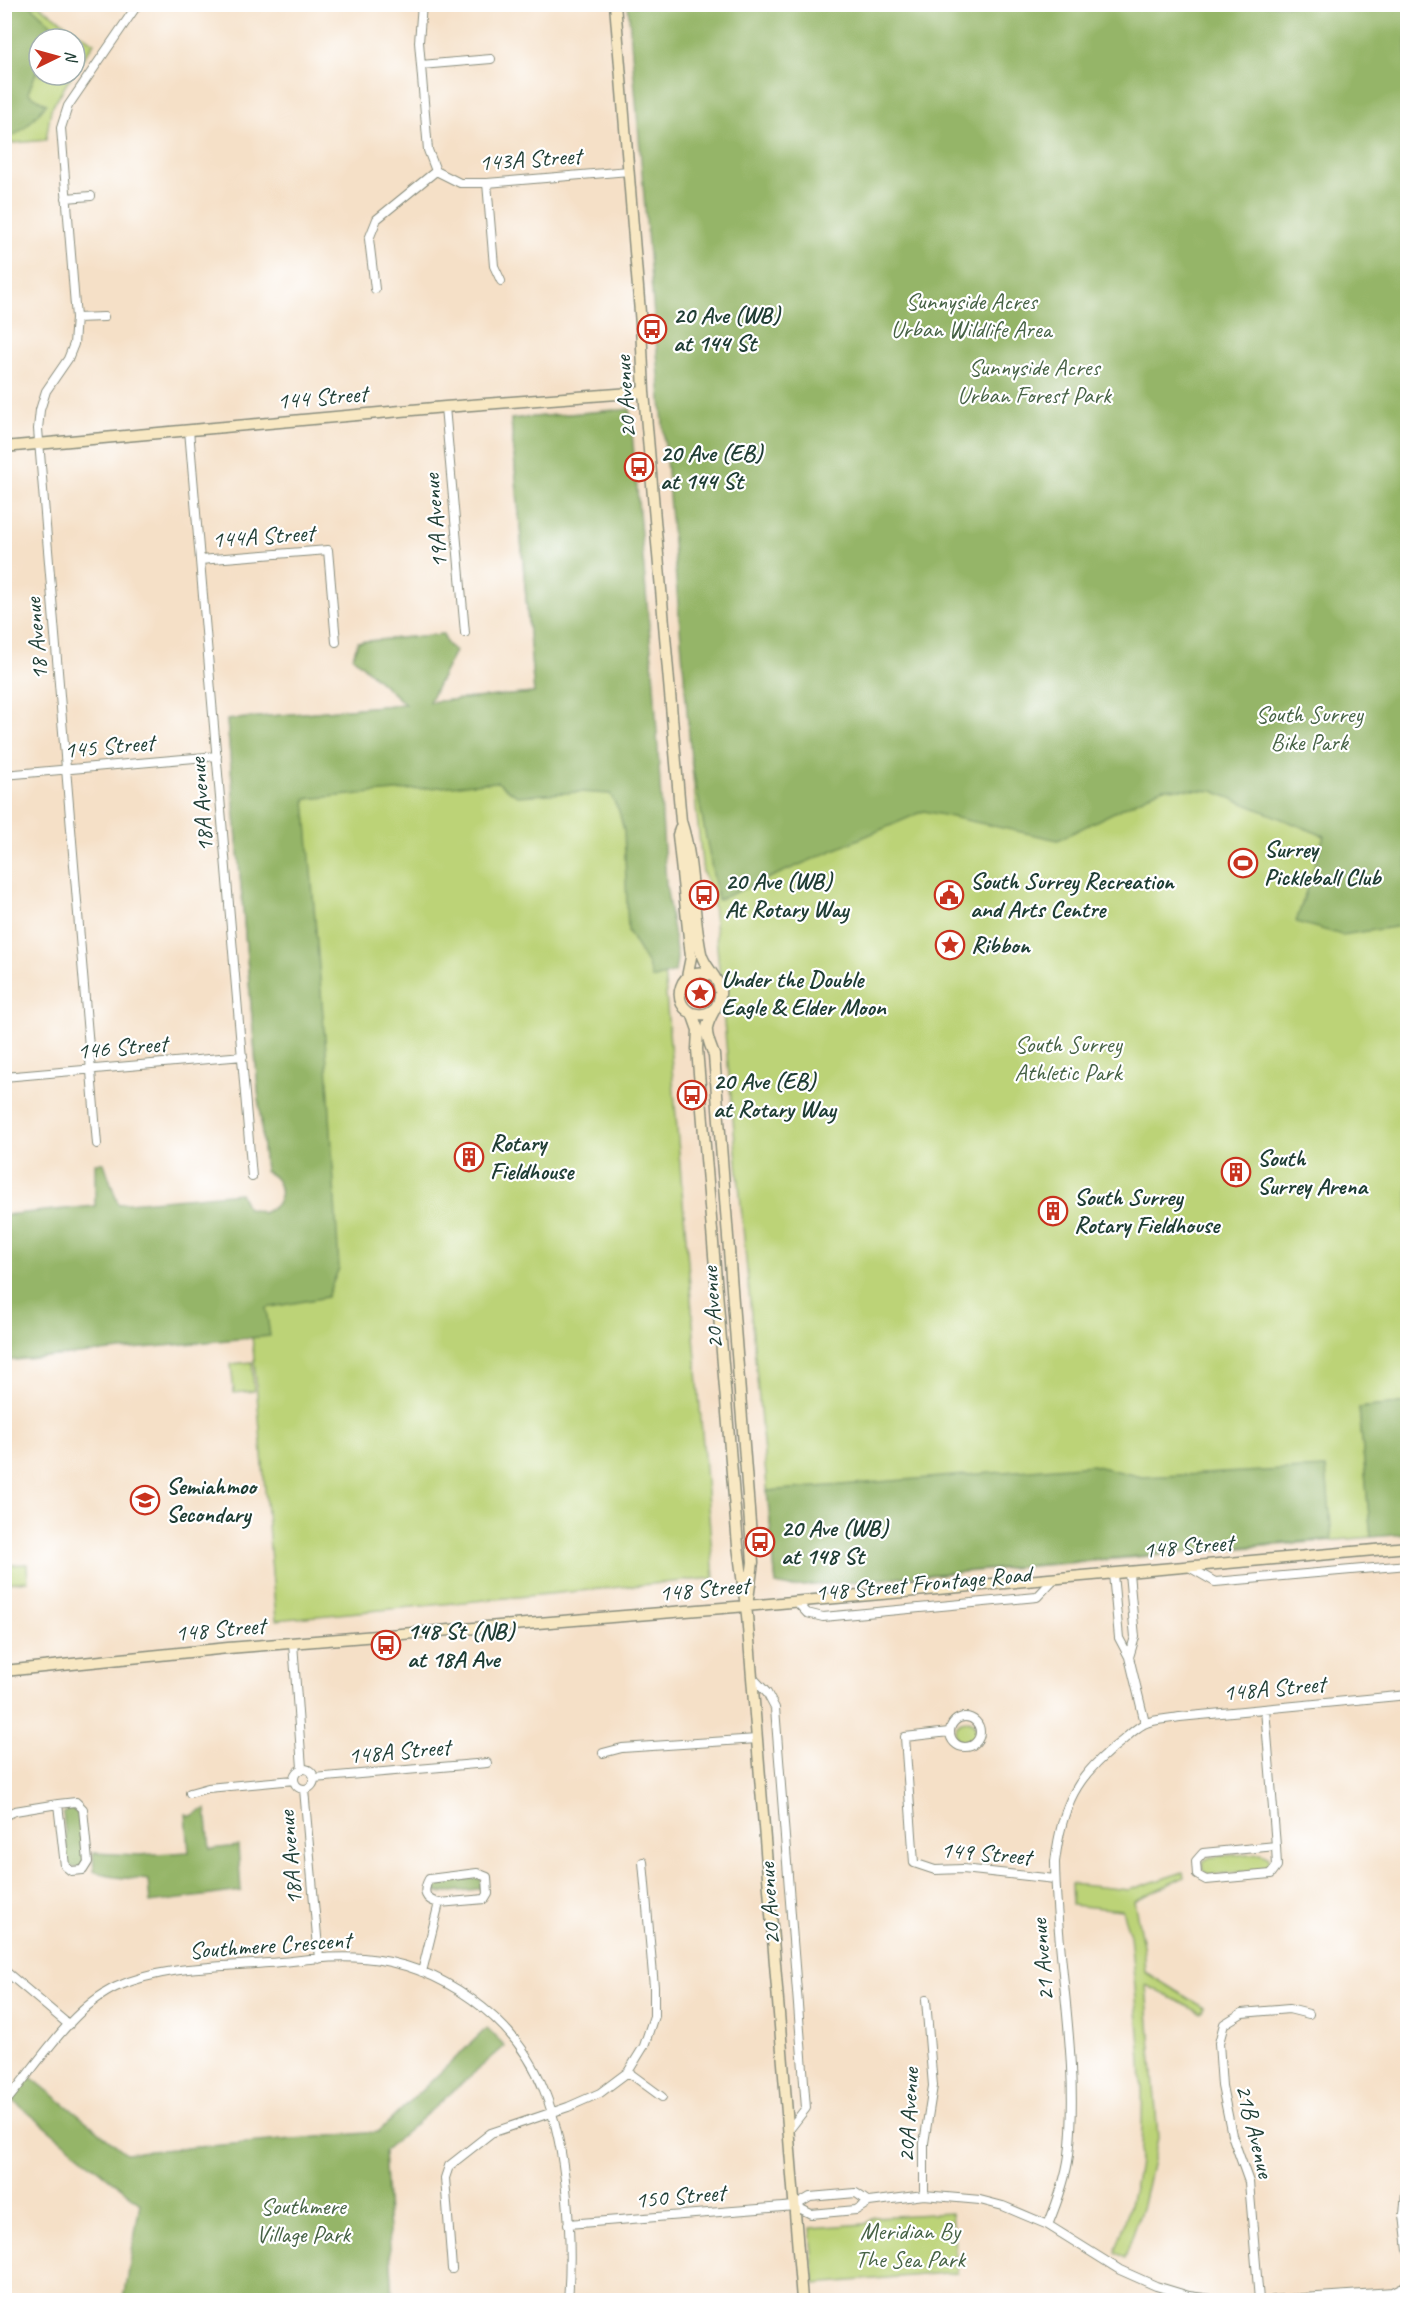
<svg xmlns="http://www.w3.org/2000/svg" width="1412" height="2305" font-family="Caveat,sans-serif">
<style>
.green{fill:#bcd377;stroke:#6e8856;stroke-width:1.5}
.forest{fill:#95b568;stroke:#5a794e;stroke-width:1.5}
.lines{fill:none;stroke-linecap:round;stroke-linejoin:round}
.street-casing{stroke:#8a8e7e;stroke-width:10}
.secondary-casing{stroke:#8a8e7e;stroke-width:13}
.street{stroke:#fff;stroke-width:8}
.secondary{stroke:#f8e8c3;stroke-width:10}
.labels{text-anchor:middle;stroke-width:4.5;stroke-linejoin:round;paint-order:stroke}
.street-label{font-size:24px;fill:#1f3d34;stroke:#fff}
.park-label{font-size:24px;fill:#466245;stroke:#fff}
.poi-label{font-size:24px;font-weight:bold;fill:#1f3d34;stroke:#fff;text-anchor:start}
</style>
<rect width="100%" height="100%" fill="#fff"/>
<filter id="ink" filterUnits="userSpaceOnUse"><feTurbulence type="fractalNoise" baseFrequency=".0167" numOctaves="2"/><feDisplacementMap in="SourceGraphic" scale="12" xChannelSelector="R" yChannelSelector="G"/><feConvolveMatrix kernelMatrix="1 2 1 2 8 2 1 2 1" color-interpolation-filters="sRGB"/></filter>
<filter id="wash" filterUnits="userSpaceOnUse"><feTurbulence type="fractalNoise" baseFrequency=".008" numOctaves="4" result="noise"/><feDisplacementMap in="SourceGraphic" scale="24" xChannelSelector="R" yChannelSelector="G"/><feGaussianBlur stdDeviation="1.35" result="paint"/><feColorMatrix in="noise" values="0 0 0 0 0 0 0 0 0 0 0 0 0 0 0 0 0 1.4 0 .05"/><feComposite in="paint" operator="in"/></filter>
<g filter="url(#wash)">
<rect width="100%" height="100%" fill="#f5e0c7"/>
<!-- green -->
<path class="green" d="M5,5H38L94,43L75,70V39H39V75H72L51,109L46,140L5,144Z
M614,410L618,412L714,1578L276,1620L240,1193L247,1208L263,1213L276,1206L282,1191L276,1178L265,1171L227,720L405,704L353,657L358,642L443,634L447,644L455,651L429,702L534,693L511,419Z
M1407,614L1408,1403L1359,1408L1371,1537L790,1587L776,1584L712,892L703,873L691,759L712,757Z
M687 993a13 13 0 1 1 26 0a13 13 0 1 1-26 0Z
M252,1362L254,1391L234,1393L231,1364Z
M27,1564L28,1581L5,1583V1568L6,1565Z
M955 1732a11 11 0 1 1 22 0a11 11 0 1 1-22 0Z
M1262,1853L1268,1856L1270,1861L1266,1869L1263,1870L1210,1875L1203,1871V1862L1210,1857Z
M1183,1872L1184,1877L1134,1901L1143,1945L1145,1972L1204,2008L1201,2013L1146,1985L1158,2138L1143,2205L1125,2258L1115,2252C1127,2217 1138,2182 1141,2145C1146,2076 1136,2005 1130,1935L1122,1910L1072,1905L1071,1884L1129,1890Z
M952,2213L957,2272L815,2284L811,2228L865,2224L874,2217Z"/>
<!-- forest -->
<path class="forest" d="M4,5H30L52,25L48,39H39V65L28,93L46,104C35,117 22,135 5,138Z
M628,5H1407V925L1342,935L1296,922L1324,836L1213,791L1163,788L1058,840L924,811L718,900L691,759Z
M630,409L654,683L666,884L677,958L675,972L652,979L648,965L628,931L624,831L619,811L610,794L579,792L517,796L497,782L305,799L327,1063L339,1268L327,1297L266,1308L270,1336L5,1361V1215L95,1206V1163H104L118,1204L240,1193L247,1208L263,1213C285,1206 287,1181 265,1171L227,720L405,704L353,657L358,642L443,634L447,644L455,651L429,702L534,693L511,419Z
M1407,1403V1534L1371,1537L1359,1408Z
M1092,1465L1142,1477L1326,1468L1332,1539L790,1587L776,1584L767,1491Z
M71,1808L78,1813L84,1862L80,1868L70,1867L68,1863L63,1814Z
M206,1809L210,1849L238,1846L241,1891L150,1903L148,1880C130,1878 111,1879 94,1871L93,1853L139,1855L189,1852L186,1814L191,1816Z
M478,1878L481,1879V1889H478L442,1893L435,1891L437,1882Z
M487,2028L505,2046L384,2151L393,2297L399,2300H124L140,2203L10,2098L28,2075L126,2153L378,2132Z"/>
</g>
<g filter="url(#ink)">
<g class="lines">
<!-- street casing -->
<g class="street-casing">
<path id="street" d="M422,4L419,42L428,150L436,171
M421,65L491,59
M436,171L460,183H487L629,171
M487,183L494,266L501,281
M66,198L91,196
M375,289L369,239L377,219L436,171
M76,318L104,317
M445,407L465,633
M189,430L252,1177
M200,560L328,550L336,642
M4,775L217,756
M4,1077L243,1056
M97,1144L38,429L40,410L46,391L68,359L74,344L76,318L61,128L68,106L138,4
M1189,1567L1215,1582L1408,1565
M1129,1573L1135,1637L1129,1657
M1113,1574L1119,1638L1129,1657L1145,1723
M796,1601L807,1613L823,1617L1037,1597L1054,1579
M293,1643L302,1768
M753,1678L767,1693L775,1708L806,2108L789,2130
M1265,1709L1276,1846L1203,1853L1196,1861L1197,1875L1206,1880L1271,1874L1277,1866L1276,1846
M950 1732a15 15 0 1 1 30 0a15 15 0 1 1-30 0Z
M949,1732L905,1737L914,1863L935,1870L963,1869L1055,1879
M603,1753L622,1748L757,1739
M294 1779a10 10 0 1 1 20 0a10 10 0 1 1-20 0Z
M314,1778L487,1763
M304,1789L319,1959
M190,1793L208,1788L294,1780
M76,1802L83,1809L88,1862L83,1870L71,1871L65,1866L58,1804Z
M4,1816L15,1811L58,1804
M4,1970L69,2025
M422,1972L439,1903L485,1899L488,1894L487,1877L477,1873L429,1879C422,1892 425,1900 439,1903
M628,2072L662,2097
M4,2104C36,2067 71,2008 116,1987C163,1966 218,1967 268,1963C299,1961 332,1955 363,1958C440,1964 516,2018 544,2090C567,2146 573,2240 568,2300
M1408,2167L1404,2215L1408,2250
M924,2195V2143L933,2086L926,2000
M795,2206L811,2214L856,2210L869,2202L924,2195L980,2200L1003,2206L1048,2225L1120,2270L1156,2286L1189,2296L1219,2300
M568,2224L795,2206L810,2197L856,2193L869,2202
M1048,2225C1057,2203 1066,2178 1069,2155C1080,2058 1056,1959 1055,1862C1062,1805 1076,1775 1122,1741C1129,1735 1136,1728 1144,1724C1153,1719 1169,1719 1180,1717L1408,1695
M452,2269L445,2178L449,2166L491,2133L568,2107L600,2093L628,2072L644,2046L654,2016V1987L643,1862
M1259,2300L1249,2182L1232,2135L1222,2086L1219,2043L1224,2024L1242,2013L1289,2009L1309,2014
M1273,2300L1393,2292L1405,2286L1408,2280"/>
</g>
<!-- secondary casing -->
<g class="secondary-casing">
<path id="secondary" d="M615,4L641,325L644,392L681,821C695,864 692,910 701,953C704,967 718,976 720,990C722,1004 709,1014 707,1028C706,1037 711,1047 714,1055L753,1562L747,1606
M4,447L445,407L644,392
M680,828L678,835L691,957L687,977
M714,977C680,957 666,1010 697,1014C705,1015 709,1013 715,1008
M692,1013L698,1030L697,1049L738,1546L747,1615L802,2300
M4,1671L228,1648L735,1607L1408,1547"/>
</g>
<!-- street -->
<use href="#street" class="street"/>
<!-- secondary -->
<use href="#secondary" class="secondary"/>
</g>
</g>
<!-- icons -->
<defs>
<g id="bus-ring" transform="scale(1.5)"><circle r="9.5" fill="#fff" stroke="#c8321e" stroke-width="1.5"/><path d="M-5-6H5V4H4V6H2V4H-2V6H-4V4H-5ZM-3.5-4V0h7V-4ZM-3.5 1.2v1.5H-2V1.2ZM2 1.2v1.5H3.5V1.2Z" fill="#c8321e"/></g>
<g id="stadium-ring" transform="scale(1.5)"><circle r="9.5" fill="#fff" stroke="#c8321e" stroke-width="1.5"/><path d="M0-5a6.5 5 0 1 0 0 10a6.5 5 0 1 0 0-10ZM-3.5-1.8h7v3.6h-7Z" fill="#c8321e"/></g>
<g id="civic-ring" transform="scale(1.5)"><circle r="9.5" fill="#fff" stroke="#c8321e" stroke-width="1.5"/><path d="M-.6-6.5H3V-4.5H.6V-3L4-1V1h2V6H-6V1h2V-1L-.6-3ZM-1.2 2.5V6h2.4V2.5Z" fill="#c8321e"/></g>
<g id="sight-ring" transform="scale(1.5)"><circle r="9.5" fill="#fff" stroke="#c8321e" stroke-width="1.5"/><path d="M0-6L1.8-2.2L6-1.7L2.9 1.2L3.7 5.4L0 3.3L-3.7 5.4L-2.9 1.2L-6-1.7L-1.8-2.2Z" fill="#c8321e"/></g>
<g id="building-ring" transform="scale(1.5)"><circle r="9.5" fill="#fff" stroke="#c8321e" stroke-width="1.5"/><path d="M-4-6H4V6H1V3H-1V6H-4ZM-2.5-4.3h1.7v1.8h-1.7ZM.8-4.3h1.7v1.8H.8ZM-2.5-1h1.7V.8h-1.7ZM.8-1h1.7V.8H.8Z" fill="#c8321e"/></g>
<g id="school-ring" transform="scale(1.5)"><circle r="9.5" fill="#fff" stroke="#c8321e" stroke-width="1.5"/><path d="M0-5L7-2L0 1L-7-2ZM-4 1L0 2.5L4 1V4Q0 6-4 4Z" fill="#c8321e"/></g>
</defs>
<g fill-rule="evenodd">
<use href="#bus-ring" x="652" y="329"/>
<use href="#bus-ring" x="639" y="467"/>
<use href="#stadium-ring" x="1243" y="863"/>
<use href="#bus-ring" x="704" y="895"/>
<use href="#civic-ring" x="949" y="895"/>
<use href="#sight-ring" x="950" y="945"/>
<use href="#sight-ring" x="700" y="993"/>
<use href="#bus-ring" x="692" y="1095"/>
<use href="#building-ring" x="469" y="1157"/>
<use href="#building-ring" x="1236" y="1172"/>
<use href="#building-ring" x="1053" y="1211"/>
<use href="#school-ring" x="145" y="1500"/>
<use href="#bus-ring" x="760" y="1542"/>
<use href="#bus-ring" x="386" y="1645"/>
</g>
<g class="labels">
<!-- street labels -->
<g class="street-label">
<text transform="translate(530 159) rotate(-4)" y="8">143A Street</text>
<text transform="translate(322 397) rotate(-5)" y="8">144 Street</text>
<text transform="translate(625 397) rotate(-94)" y="8">20 Avenue</text>
<text transform="translate(435 521) rotate(-95)" y="8">19A Avenue</text>
<text transform="translate(263 536) rotate(-4)" y="8">144A Street</text>
<text transform="translate(36 639) rotate(-95)" y="8">18 Avenue</text>
<text transform="translate(109 746) rotate(-5)" y="8">145 Street</text>
<text transform="translate(201 805) rotate(-95)" y="8">18A Avenue</text>
<text transform="translate(122 1047) rotate(-5)" y="8">146 Street</text>
<text transform="translate(712 1308) rotate(-94)" y="8">20 Avenue</text>
<text transform="translate(1188 1546) rotate(-5)" y="8">148 Street</text>
<text transform="translate(923 1583) rotate(-5)" y="8">148 Street Frontage Road</text>
<text transform="translate(704 1589) rotate(-5)" y="8">148 Street</text>
<text transform="translate(220 1629) rotate(-5)" y="8">148 Street</text>
<text transform="translate(1274 1688) rotate(-5)" y="8">148A Street</text>
<text transform="translate(399 1751) rotate(-5)" y="8">148A Street</text>
<text transform="translate(986 1853) rotate(5)" y="8">149 Street</text>
<text transform="translate(290 1858) rotate(-95)" y="8">18A Avenue</text>
<text transform="translate(769 1904) rotate(-94)" y="8">20 Avenue</text>
<text transform="translate(270 1945) rotate(-4)" y="8">Southmere Crescent</text>
<text transform="translate(1042 1960) rotate(-95)" y="8">21 Avenue</text>
<text transform="translate(908 2115) rotate(-87)" y="8">20A Avenue</text>
<text transform="translate(1255 2131) rotate(76)" y="8">21B Avenue</text>
<text transform="translate(680 2196) rotate(-5)" y="8">150 Street</text>
</g>
<!-- park labels -->
<g class="park-label">
<text x="971" y="309">Sunnyside Acres<tspan x="971" dy="28">Urban Wildlife Area</tspan></text>
<text x="1034" y="375">Sunnyside Acres<tspan x="1034" dy="28">Urban Forest Park</tspan></text>
<text x="1309" y="722">South Surrey<tspan x="1309" dy="28">Bike Park</tspan></text>
<text x="1068" y="1052">South Surrey<tspan x="1068" dy="28">Athletic Park</tspan></text>
<text x="303" y="2214">Southmere<tspan x="303" dy="28">Village Park</tspan></text>
<text x="910" y="2239">Meridian By<tspan x="910" dy="28">The Sea Park</tspan></text>
</g>
<!-- poi labels -->
<g class="poi-label">
<text x="673" y="323">20 Ave (WB)<tspan x="673" dy="28">at 144 St</tspan></text>
<text x="660" y="461">20 Ave (EB)<tspan x="660" dy="28">at 144 St</tspan></text>
<text x="1264" y="857">Surrey<tspan x="1264" dy="28">Pickleball Club</tspan></text>
<text x="725" y="889">20 Ave (WB)<tspan x="725" dy="28">At Rotary Way</tspan></text>
<text x="970" y="889">South Surrey Recreation<tspan x="970" dy="28">and Arts Centre</tspan></text>
<text x="971" y="953">Ribbon</text>
<text x="721" y="987">Under the Double<tspan x="721" dy="28">Eagle &amp; Elder Moon</tspan></text>
<text x="713" y="1089">20 Ave (EB)<tspan x="713" dy="28">at Rotary Way</tspan></text>
<text x="490" y="1151">Rotary<tspan x="490" dy="28">Fieldhouse</tspan></text>
<text x="1257" y="1166">South<tspan x="1257" dy="28">Surrey Arena</tspan></text>
<text x="1074" y="1205">South Surrey<tspan x="1074" dy="28">Rotary Fieldhouse</tspan></text>
<text x="166" y="1494">Semiahmoo<tspan x="166" dy="28">Secondary</tspan></text>
<text x="781" y="1536">20 Ave (WB)<tspan x="781" dy="28">at 148 St</tspan></text>
<text x="407" y="1639">148 St (NB)<tspan x="407" dy="28">at 18A Ave</tspan></text>
</g>
</g>
<!-- margin -->
<rect width="1412" height="2305" fill="none" stroke="#fff" stroke-width="24"/>
<!-- north arrow -->
<g transform="translate(57 57) rotate(85)"><circle r="28" fill="#ffffff" stroke="#a5b1ae" stroke-width="1.5"/>
<path d="M0-4.5L10 22L0 15L-10 22Z" fill="#c8321e"/>
<text y="-9" font-size="16" font-weight="bold" text-anchor="middle" fill="#1f3d34">N</text>
</g>
</svg>
